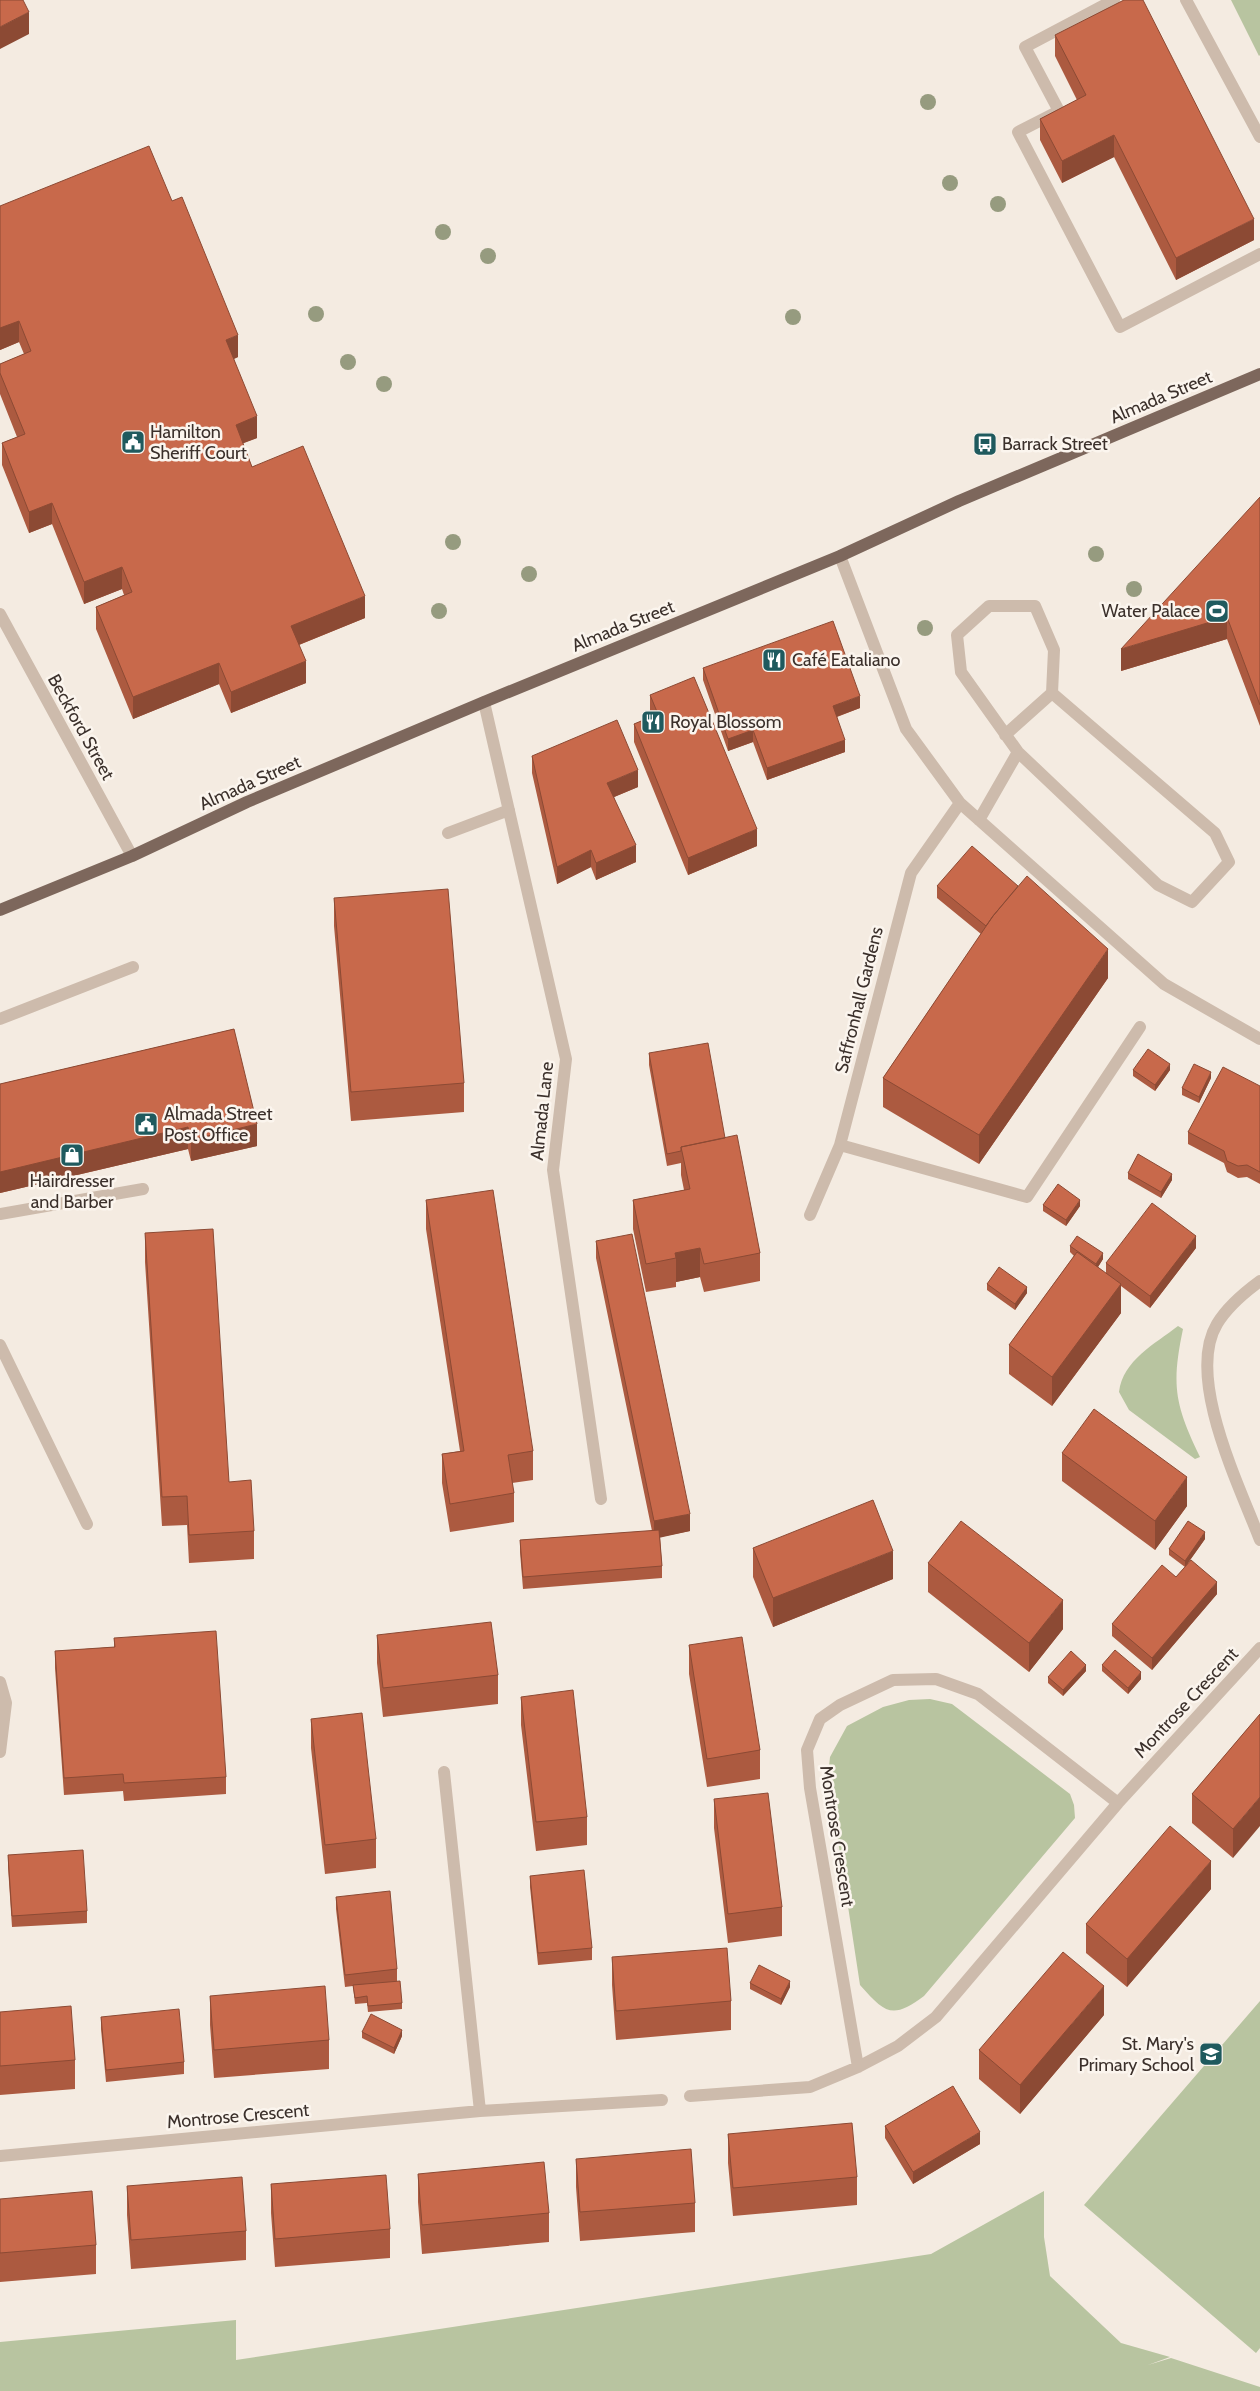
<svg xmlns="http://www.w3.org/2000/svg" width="1260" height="2391" font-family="Cabin,sans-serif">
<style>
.green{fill:#b8c4a0}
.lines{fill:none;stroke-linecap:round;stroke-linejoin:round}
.minor{stroke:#cdbbac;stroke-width:12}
.major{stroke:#7d675c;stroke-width:12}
.tree{fill:#969b7f}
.wall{fill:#ac5a40}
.shaded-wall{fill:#8c4a34}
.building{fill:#c8694b;stroke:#8c4a34}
.labels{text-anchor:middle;stroke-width:5;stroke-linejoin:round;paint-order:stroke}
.street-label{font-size:18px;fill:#3b302b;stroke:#fbf5ee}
.poi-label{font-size:18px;fill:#3b302b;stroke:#fbf5ee;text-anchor:start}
</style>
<rect width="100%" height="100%" fill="#f4ebe1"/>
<!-- green -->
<path class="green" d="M1231,0H1260V55L1259,56Z
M1178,1326L1183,1329C1171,1386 1175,1405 1200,1457L1195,1459L1129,1410L1119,1392C1123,1360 1155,1344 1178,1326Z
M930,1699L952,1704L1070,1794L1074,1805L1075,1818L924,1996C892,2020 885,2013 860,1985L828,1775L830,1757L847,1726L883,1707L909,1700Z
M1260,2001V2348L1256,2353L1084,2205Z
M1044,2191V2237L1050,2276L1121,2343L1170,2357L1148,2365L1171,2358L1260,2387V2391H0V2342L236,2320V2360L931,2254Z"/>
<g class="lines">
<!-- minor -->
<path class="minor" d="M1114,0L1025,47L1059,111L1018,132L1120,327L1260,254
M1186,0L1260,137
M840,556L906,729L960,803L1164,984L1260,1039
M0,614L132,856
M484,702L566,1059L553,1170L601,1499
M1005,735L1052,693
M979,820L1018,752L961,672L957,635L989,606H1035L1054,650L1052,693L1215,833L1229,862L1192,902L1158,885L1018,752
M448,833L509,810
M0,1019L133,967
M840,1145L1027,1197L1140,1027
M0,1214L143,1189
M810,1215L840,1145L911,873L960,803
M1260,1281C1245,1292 1227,1307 1217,1324C1185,1377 1240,1487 1260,1540
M0,1345L87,1524
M0,1682L6,1703L0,1752
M444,1772L480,2111
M858,2067L810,1788L807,1750L820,1719L840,1705L893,1680L936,1679L978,1694L1118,1803
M690,2096L810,2087L858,2067L898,2046L936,2017L1118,1803L1260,1648
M0,2156L480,2111L662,2100"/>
<!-- major -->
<path class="major" d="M0,910L132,856L247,802L484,702L840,556L959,501L1260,374"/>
</g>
<!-- trees -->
<g class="tree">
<circle cx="928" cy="102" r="8"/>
<circle cx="950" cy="183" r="8"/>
<circle cx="998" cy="204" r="8"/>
<circle cx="443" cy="232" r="8"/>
<circle cx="488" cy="256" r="8"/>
<circle cx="316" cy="314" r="8"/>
<circle cx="793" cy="317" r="8"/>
<circle cx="348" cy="362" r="8"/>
<circle cx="384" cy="384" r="8"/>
<circle cx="453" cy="542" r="8"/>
<circle cx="1096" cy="554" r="8"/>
<circle cx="529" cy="574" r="8"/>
<circle cx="1134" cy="589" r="8"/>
<circle cx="439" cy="611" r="8"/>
<circle cx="925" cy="628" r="8"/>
</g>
<!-- wall -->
<path class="wall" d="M1055,35L1254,240L1176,280L1114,157L1062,183L1040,140V119L1077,100L1055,56Z
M172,201L238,357L234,359L257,438L243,443L252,467L365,618L299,645L306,683L231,713L219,684L133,719L96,629V607L124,595L122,589L84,604L52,524L29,533L2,465V443L17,437L0,394V364L24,354L19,342L0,350V206Z
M1260,497V726L1227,639L1121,671Z
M703,668L860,708L837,717L845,752L767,780L753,742L728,751L703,680Z
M650,695L757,846L688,875L634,742V724L652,717L650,712Z
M532,756L638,787L614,797L636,862L596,880L591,867L557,884L532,773Z
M937,886L1108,978L979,1164L883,1107V1078L981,934L937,898Z
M334,898L464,1083V1112L351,1121L334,926Z
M234,1029L257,1146L191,1161L188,1149L0,1193V1084Z
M649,1053L725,1138L760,1253V1281L704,1292L700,1277L676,1282V1287L646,1292L633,1229V1200L684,1190L681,1175V1163L667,1166L649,1065Z
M1133,1070H1170L1155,1091L1133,1076Z
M1211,1078L1199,1103L1182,1095V1088Z
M1260,1086V1184L1247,1177L1238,1178L1227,1172L1224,1163L1188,1144V1132Z
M1128,1173L1172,1180L1161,1198L1128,1179Z
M426,1200L533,1451V1480L512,1483L514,1493V1522L450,1532L442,1483V1454L460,1451L426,1229Z
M1043,1205L1080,1206L1066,1226L1043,1211Z
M145,1233L229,1482L254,1531V1559L189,1563L187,1525L162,1526L145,1262Z
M596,1241L690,1531L660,1537L662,1566V1578L523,1589L520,1552V1540L652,1531L596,1258Z
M1070,1246L1103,1259L1098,1267L1106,1274V1263L1196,1248L1150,1308L1121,1286V1313L1052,1406L1009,1374V1345L1074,1256L1070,1252Z
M987,1284L1027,1293L1015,1310L987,1290Z
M1062,1453L1187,1506L1155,1550L1062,1481Z
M1205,1539L1188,1563L1217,1594L1152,1670L1112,1636V1624L1176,1577L1185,1567L1169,1555V1549Z
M753,1548L893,1579L773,1627L753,1577Z
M928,1563L1063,1629L1029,1672L928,1592Z
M377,1635L498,1675V1704L383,1717L377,1663Z
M114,1638L226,1777V1794L124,1801L123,1791L64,1795L55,1668V1651L114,1647Z
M689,1645L760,1750V1779L707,1787L689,1674Z
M1102,1665L1141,1679L1128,1694L1102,1671Z
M1086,1671L1063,1696L1048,1683V1677Z
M521,1697L587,1817V1845L536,1851L521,1725Z
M1260,1714L1233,1858L1192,1823V1794Z
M311,1719L376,1839V1868L325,1874L311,1748Z
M714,1799L782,1907V1936L728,1943L714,1828Z
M8,1855L87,1911V1923L12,1927L8,1867Z
M530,1876L592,1948V1960L538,1965L530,1887Z
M1211,1889L1127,1987L1086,1953V1924Z
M336,1897L397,1969V1981L402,2003V2009L368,2012L367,2003L355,2004L353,1986L345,1987L336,1909Z
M612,1957L731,2001V2030L616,2040L612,1985Z
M750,1983L790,1987L781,2005L750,1989Z
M210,1996L329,2040V2069L214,2078L210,2025Z
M0,2012L75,2060V2089L0,2095Z
M1104,2015L1020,2114L979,2079V2050Z
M101,2017L184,2062V2074L106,2082L101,2029Z
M362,2032L402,2036L394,2054L362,2038Z
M885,2126L980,2144L913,2184L885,2138Z
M728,2134L857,2177V2205L733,2216L728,2163Z
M576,2159L695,2203V2232L580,2241L576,2187Z
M418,2174L549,2213V2242L422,2254L418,2202Z
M271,2184L390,2229V2258L275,2267L271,2213Z
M127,2186L246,2231V2260L131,2269L127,2215Z
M0,2199L96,2245V2274L0,2282Z"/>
<!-- shaded-wall -->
<path class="shaded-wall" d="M29,12V34L0,49V27Z
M1114,135V157L1062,183V161Z
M1254,219V240L1176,280V258Z
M19,321V342L0,350V328Z
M238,335V357L226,362V340Z
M257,416V438L236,446V425Z
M52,503V524L29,533V512Z
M122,567V589L84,604V582Z
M365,596V618L291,648V626Z
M1227,617V639L1121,671V649Z
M306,661V683L231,713V692Z
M219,663V684L133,719V697Z
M860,696V708L833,718V706Z
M753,730V742L728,751V739Z
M845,740V752L767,780V768Z
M638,770V787L607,800V783Z
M757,829V846L688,875V858Z
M636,845V862L596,880V863Z
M591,850V867L557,884V867Z
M1108,949V978L979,1164V1135Z
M1170,1064V1070L1155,1091V1085Z
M1211,1072V1078L1199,1103V1097Z
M257,1124V1146L191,1161V1140Z
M188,1127V1149L0,1193V1172Z
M1172,1174V1180L1161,1198V1192Z
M1080,1200V1206L1066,1226V1220Z
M1196,1236V1248L1150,1308V1296Z
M700,1248V1277L676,1282V1258L675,1253Z
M1103,1253V1259L1096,1270V1264Z
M1121,1284V1313L1052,1406V1377Z
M1027,1287V1293L1015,1310V1304Z
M1187,1477V1506L1155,1550V1521Z
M690,1514V1531L654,1539V1521Z
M1205,1532V1539L1185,1567V1561Z
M893,1551V1579L773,1627V1598Z
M1217,1582V1594L1152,1670V1658Z
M1063,1600V1629L1029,1672V1643Z
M1086,1665V1671L1063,1696V1690Z
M1141,1672V1679L1128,1694V1688Z
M1260,1797V1826L1233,1858V1829Z
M1211,1861V1889L1127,1987V1959Z
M790,1981V1987L781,2005V1999Z
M1104,1986V2015L1020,2114V2085Z
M402,2030V2036L394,2054V2048Z
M980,2132V2144L913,2184V2172Z"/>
<!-- building -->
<path class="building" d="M0,0H23L29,12L0,27Z
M1124,0H1143L1254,219L1176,258L1114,135L1062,161L1040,119L1086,95L1055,35Z
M149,146L172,201L182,197L238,335L226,340L257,416L236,425L252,467L303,446L365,596L291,626L306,661L231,692L219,663L133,697L96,607L132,592L122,567L84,582L52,503L29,512L2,443L25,434L0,373V364L31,351L19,321L0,328V206Z
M1260,497V705L1227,617L1121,649Z
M833,621L860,696L833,706L845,740L767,768L753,730L728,739L703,668Z
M694,677L757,829L688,858L634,724L658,714L650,695Z
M617,720L638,770L607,783L636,845L596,863L591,850L557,867L532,756Z
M972,846L1018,886L993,916L986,926L937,886Z
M1027,876L1108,949L979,1135L883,1078L993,916Z
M448,889L464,1083L351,1092L334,898Z
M234,1029L257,1124L191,1140L188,1127L0,1172V1084Z
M708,1043L725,1138L681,1147V1151L667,1154L649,1053Z
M1148,1049L1170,1064L1155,1085L1133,1070Z
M1194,1064L1211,1072L1199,1097L1182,1088Z
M1223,1067L1260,1086V1172L1247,1165L1238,1166L1227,1161L1224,1151L1188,1132Z
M737,1135L760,1253L704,1264L700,1248L675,1253L676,1258L646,1264L633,1200L690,1189L681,1147Z
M1138,1154L1172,1174L1161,1192L1128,1173Z
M1058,1184L1080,1200L1066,1220L1043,1205Z
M493,1190L533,1451L508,1455L514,1493L450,1504L442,1454L464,1451L426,1200Z
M1152,1203L1196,1236L1150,1296L1106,1263Z
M213,1229L229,1482L251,1480L254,1531L189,1535L187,1496L162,1497L145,1233Z
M632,1234L690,1514L654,1521L596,1241Z
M1077,1236L1103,1253L1096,1264L1070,1246Z
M1077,1252L1121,1284L1052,1377L1009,1345Z
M999,1267L1027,1287L1015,1304L987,1284Z
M1094,1409L1187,1477L1155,1521L1062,1453Z
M873,1500L893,1551L773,1598L753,1548Z
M961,1521L1063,1600L1029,1643L928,1563Z
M1188,1521L1205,1532L1185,1561L1169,1549Z
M659,1530L662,1566L523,1577L520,1540Z
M1191,1560L1217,1582L1152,1658L1112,1624L1162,1565L1176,1577Z
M491,1622L498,1675L383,1688L377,1635Z
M216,1631L226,1777L124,1783L123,1774L64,1778L55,1651L115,1647L114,1638Z
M742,1637L760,1750L707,1759L689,1645Z
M1115,1650L1141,1672L1128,1688L1102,1665Z
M1071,1651L1086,1665L1063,1690L1048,1677Z
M573,1690L587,1817L536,1822L521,1697Z
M362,1713L376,1839L325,1845L311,1719Z
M1260,1714V1797L1233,1829L1192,1794Z
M768,1793L782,1907L728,1914L714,1799Z
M1170,1826L1211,1861L1127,1959L1086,1924Z
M83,1850L87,1911L12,1916L8,1855Z
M584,1870L592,1948L538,1953L530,1876Z
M390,1891L397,1969L345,1975L336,1897Z
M727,1948L731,2001L616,2011L612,1957Z
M1063,1952L1104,1986L1020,2085L979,2050Z
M759,1965L790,1981L781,1999L750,1983Z
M400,1981L402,2003L368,2006L367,1996L355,1998L353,1985Z
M325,1986L329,2040L214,2050L210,1996Z
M71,2006L75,2060L0,2066V2012Z
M179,2009L184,2062L106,2070L101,2017Z
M371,2014L402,2030L394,2048L362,2032Z
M953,2086L980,2132L913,2172L885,2126Z
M852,2123L857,2177L733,2188L728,2134Z
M691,2149L695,2203L580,2212L576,2159Z
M544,2162L549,2213L422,2225L418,2174Z
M386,2175L390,2229L275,2239L271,2184Z
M242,2177L246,2231L131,2240L127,2186Z
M92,2191L96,2245L0,2253V2199Z"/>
<!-- icons -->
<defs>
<g id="civic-square" transform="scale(1.25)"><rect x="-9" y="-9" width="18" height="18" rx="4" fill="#1f5a5e" stroke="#fbf5ee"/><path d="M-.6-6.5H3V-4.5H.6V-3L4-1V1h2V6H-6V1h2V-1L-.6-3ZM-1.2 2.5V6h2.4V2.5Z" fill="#fff"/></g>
<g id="bus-square" transform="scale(1.25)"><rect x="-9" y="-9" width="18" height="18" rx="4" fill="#1f5a5e" stroke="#fbf5ee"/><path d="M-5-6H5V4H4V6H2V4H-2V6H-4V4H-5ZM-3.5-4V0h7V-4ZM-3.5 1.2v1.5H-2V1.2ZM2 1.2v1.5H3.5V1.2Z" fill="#fff"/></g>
<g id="stadium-square" transform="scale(1.25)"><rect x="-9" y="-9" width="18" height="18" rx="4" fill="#1f5a5e" stroke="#fbf5ee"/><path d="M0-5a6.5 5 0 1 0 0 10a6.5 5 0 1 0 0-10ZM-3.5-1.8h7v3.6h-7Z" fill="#fff"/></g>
<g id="restaurant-square" transform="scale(1.25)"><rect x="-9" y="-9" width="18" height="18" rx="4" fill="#1f5a5e" stroke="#fbf5ee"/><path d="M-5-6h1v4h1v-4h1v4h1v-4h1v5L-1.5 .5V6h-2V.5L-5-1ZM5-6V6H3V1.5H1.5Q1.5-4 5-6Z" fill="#fff"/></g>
<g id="shop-square" transform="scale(1.25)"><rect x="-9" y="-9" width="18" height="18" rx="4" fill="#1f5a5e" stroke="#fbf5ee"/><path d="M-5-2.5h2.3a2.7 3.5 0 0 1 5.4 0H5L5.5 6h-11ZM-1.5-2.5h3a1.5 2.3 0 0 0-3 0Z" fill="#fff"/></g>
<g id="school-square" transform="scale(1.25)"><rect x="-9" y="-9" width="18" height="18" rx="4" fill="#1f5a5e" stroke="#fbf5ee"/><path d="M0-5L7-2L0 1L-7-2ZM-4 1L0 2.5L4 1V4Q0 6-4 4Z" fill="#fff"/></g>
</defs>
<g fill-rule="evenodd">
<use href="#civic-square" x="133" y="442"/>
<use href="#bus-square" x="985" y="444"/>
<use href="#stadium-square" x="1217" y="611"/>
<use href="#restaurant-square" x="774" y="660"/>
<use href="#restaurant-square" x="653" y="722"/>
<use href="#civic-square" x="146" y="1124"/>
<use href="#shop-square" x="72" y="1155"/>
<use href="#school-square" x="1211" y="2054"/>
</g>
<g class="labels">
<!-- street labels -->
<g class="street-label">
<text transform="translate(1161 397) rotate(-23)" y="6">Almada Street</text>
<text transform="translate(623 626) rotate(-22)" y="6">Almada Street</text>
<text transform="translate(81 727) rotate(61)" y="6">Beckford Street</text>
<text transform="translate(250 783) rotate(-24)" y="6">Almada Street</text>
<text transform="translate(859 1000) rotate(-76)" y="6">Saffronhall Gardens</text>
<text transform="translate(542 1111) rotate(-84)" y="6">Almada Lane</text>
<text transform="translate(1186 1703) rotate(-47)" y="6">Montrose Crescent</text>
<text transform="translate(837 1836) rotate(81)" y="6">Montrose Crescent</text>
<text transform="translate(238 2116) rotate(-5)" y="6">Montrose Crescent</text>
</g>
<!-- poi labels -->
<g class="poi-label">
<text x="150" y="438">Hamilton<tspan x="150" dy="21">Sheriff Court</tspan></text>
<text x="1002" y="450">Barrack Street</text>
<text x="1200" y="617" text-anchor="end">Water Palace</text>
<text x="792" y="666">Café Eataliano</text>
<text x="670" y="728">Royal Blossom</text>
<text x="164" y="1120">Almada Street<tspan x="164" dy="21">Post Office</tspan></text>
<text x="72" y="1187" text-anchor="middle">Hairdresser<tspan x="72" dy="21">and Barber</tspan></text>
<text x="1194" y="2050" text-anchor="end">St. Mary's<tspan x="1194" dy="21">Primary School</tspan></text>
</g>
</g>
</svg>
